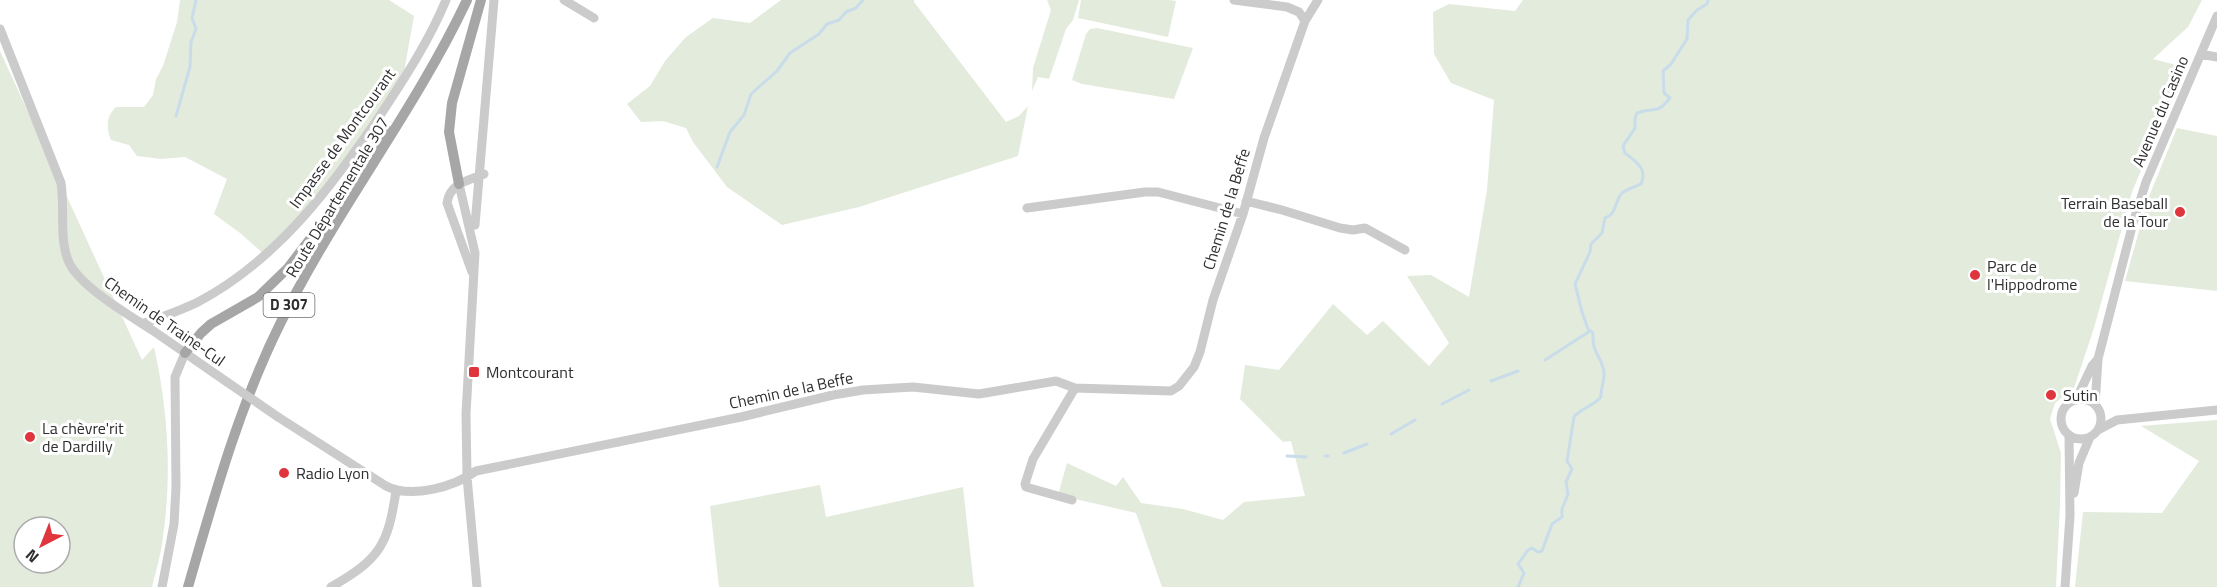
<svg xmlns="http://www.w3.org/2000/svg" width="2217" height="587" font-family="'Titillium Web',sans-serif">
<style>
.green{fill:#e3ebdc;fill-rule:evenodd}
.lines{fill:none;stroke-linecap:round;stroke-linejoin:round}
.stream{stroke:#c8dcea;stroke-width:3}
.minor{stroke:#cbcbcb;stroke-width:9}
.major{stroke:#a6a6a6;stroke-width:10}
.minor-bridge{stroke:#cbcbcb;stroke-width:9}
.poi-dot{fill:#df353d;stroke:#fff;stroke-width:2}
.labels{text-anchor:middle;stroke-width:6;stroke-linejoin:round;paint-order:stroke}
.shield{fill:#fff;stroke:#6d6d6d;stroke-width:1.5}
.shield-label{font-size:15px;font-weight:bold;fill:#2e2e2e}
.street-label{font-size:16px;fill:#2e2e2e;stroke:#fff}
.poi-label{font-size:16px;fill:#2e2e2e;stroke:#fff;text-anchor:start}
</style>
<rect width="100%" height="100%" fill="#fff"/>
<!-- green -->
<path class="green" d="M180,0H389L414,16L402,83L344,166L265,255L240,233L214,214L227,179L185,157L161,159L137,156L129,145L111,140C106,127 106,117 116,107H144L153,95L156,79L163,66L177,22Z
M781,0H914V2L1006,122L1019,116L1028,106L1018,156L859,207L782,225L727,187L693,142L686,128L663,121L641,122L627,104L650,86L665,61L686,37L713,18L750,23Z
M1047,0H1079L1073,20L1066,29L1049,79L1038,77L1032,91L1033,68L1051,10Z
M1081,0H1169L1176,1L1168,37L1078,18Z
M1523,0H2202L2188,27L2153,59L2184,67L2132,192L2094,328L2074,388L2055,403L2050,419L2061,453L2060,504L2056,587H1162L1136,513L1058,495L1067,463L1116,486L1123,477L1141,503L1183,509L1223,520L1244,502L1305,496L1291,441L1283,442L1240,399L1245,365L1279,370L1333,304L1367,335L1383,321L1429,366L1449,343L1407,276L1431,275L1469,297L1487,190L1494,100L1451,83L1434,54L1433,12L1449,4L1515,11Z
M1097,28L1193,48L1174,99L1082,84L1072,80L1086,34L1090,29Z
M0,51L142,360L154,347C168,410 172,473 163,537C161,554 156,571 152,587H0ZM24,527H60V563H24Z
M2177,128L2217,136V291L2125,281L2148,199Z
M2217,420V587H2075L2083,512L2162,513L2199,461L2141,426Z
M820,485L826,517L963,487L974,587H719L710,506Z"/>
<g class="lines">
<!-- stream -->
<path class="stream" d="M176,116L190,67L191,42L196,29L192,18L196,0
M717,167L730,132L744,115L751,94L777,71L790,53L819,34L827,24L839,20L846,12L856,8L863,0
M1545,360L1590,331
M1491,381L1518,371
M1442,404L1469,390
M1391,434L1415,420
M1344,453L1367,444
M1287,456L1306,457
M1325,456H1328
M1518,587L1524,573L1518,564L1528,550L1532,548L1538,552L1542,551L1552,524L1562,517V509L1568,494L1566,482L1572,469L1567,461L1574,417C1581,408 1592,407 1601,397C1600,389 1605,381 1604,373C1602,355 1592,356 1593,333L1588,329L1582,312L1575,284L1590,252L1591,244L1602,233L1605,218C1617,214 1614,202 1622,193C1627,189 1635,187 1641,184C1648,168 1635,161 1625,153L1623,146L1635,128V118L1637,113C1654,106 1656,116 1670,98L1664,93L1663,71L1671,64L1687,39L1688,20L1697,10L1707,4L1708,0"/>
<!-- minor -->
<path class="minor" d="M564,0L594,18
M1234,0L1287,7L1299,12L1305,21
M0,29L61,183C65,207 59,238 68,260C77,285 129,315 152,330C177,347 202,365 227,382
M2201,54L2217,57
M459,184L475,253L466,414L467,477L477,587
M1246,201L1282,210L1340,228L1353,230L1365,228L1405,250
M1027,208L1145,192H1158L1243,214
M475,225L494,0
M472,272L447,203C450,183 467,181 484,174
M142,324C161,317 180,311 198,302C278,260 334,184 383,111C406,76 430,39 446,0
M2061 419a20 20 0 1 1 40 0a20 20 0 1 1-40 0Z
M2076,400L2092,366L2098,359
M2095,405L2098,359L2133,223L2146,182L2217,16
M278,417L386,486C411,499 454,487 476,471L741,417L833,395L863,390L913,387L979,394L1056,381L1075,388L1171,391L1179,386L1194,367L1200,352L1213,300L1243,214L1264,138L1305,21L1318,0
M2098,430L2117,420L2217,410
M2074,493L2079,463L2090,437
M1072,500L1026,487L1025,484L1033,459L1075,388
M162,587L174,524L176,487L175,377L185,353
M331,587C380,559 388,545 396,491
M2065,587L2070,516L2069,435"/>
<!-- major -->
<path class="major" d="M459,184L449,132L452,103L481,0
M185,353L201,333L211,324L258,297L288,268L330,213L387,130
M188,587C214,497 239,406 281,322C336,210 414,112 467,0"/>
<!-- minor-bridge -->
<path class="minor-bridge" d="M227,382L278,417"/>
</g>
<!-- markers -->
<g class="poi-dot">
<circle cx="2180" cy="212" r="6"/>
<circle cx="1975" cy="275" r="6"/>
<rect x="468" y="366" width="12" height="12" rx="3"/>
<circle cx="2051" cy="395" r="6"/>
<circle cx="30" cy="437" r="6"/>
<circle cx="284" cy="473" r="6"/>
</g>
<g class="labels">
<!-- shield labels -->
<rect class="shield" x="263.5" y="293" width="51" height="24" rx="4.5"/>
<g class="shield-label">
<text x="289" y="310">D 307</text>
</g>
<!-- street labels -->
<g class="street-label">
<text transform="translate(2160 111) rotate(-67)" y="6">Avenue du Casino</text>
<text transform="translate(342 138) rotate(-54)" y="6">Impasse de Montcourant</text>
<text transform="translate(337 197) rotate(-59)" y="6">Route Départementale 307</text>
<text transform="translate(1226 209) rotate(-73)" y="6">Chemin de la Beffe</text>
<text transform="translate(165 321) rotate(35)" y="6">Chemin de Traine-Cul</text>
<text transform="translate(791 390) rotate(-12)" y="6">Chemin de la Beffe</text>
</g>
<!-- poi labels -->
<g class="poi-label">
<text x="2168" y="209" text-anchor="end">Terrain Baseball<tspan x="2168" dy="18">de la Tour</tspan></text>
<text x="1987" y="272">Parc de<tspan x="1987" dy="18">l'Hippodrome</tspan></text>
<text x="486" y="378">Montcourant</text>
<text x="2063" y="401">Sutin</text>
<text x="42" y="434">La chèvre'rit<tspan x="42" dy="18">de Dardilly</tspan></text>
<text x="296" y="479">Radio Lyon</text>
</g>
</g>
<!-- north arrow -->
<g transform="translate(42 545) rotate(222)"><circle r="28" fill="#ffffff" stroke="#ababab" stroke-width="1.5"/>
<path d="M0-4.5L10 22L0 15L-10 22Z" fill="#df353d"/>
<text y="-9" font-size="16" font-weight="bold" text-anchor="middle" fill="#2e2e2e">N</text>
</g>
</svg>
